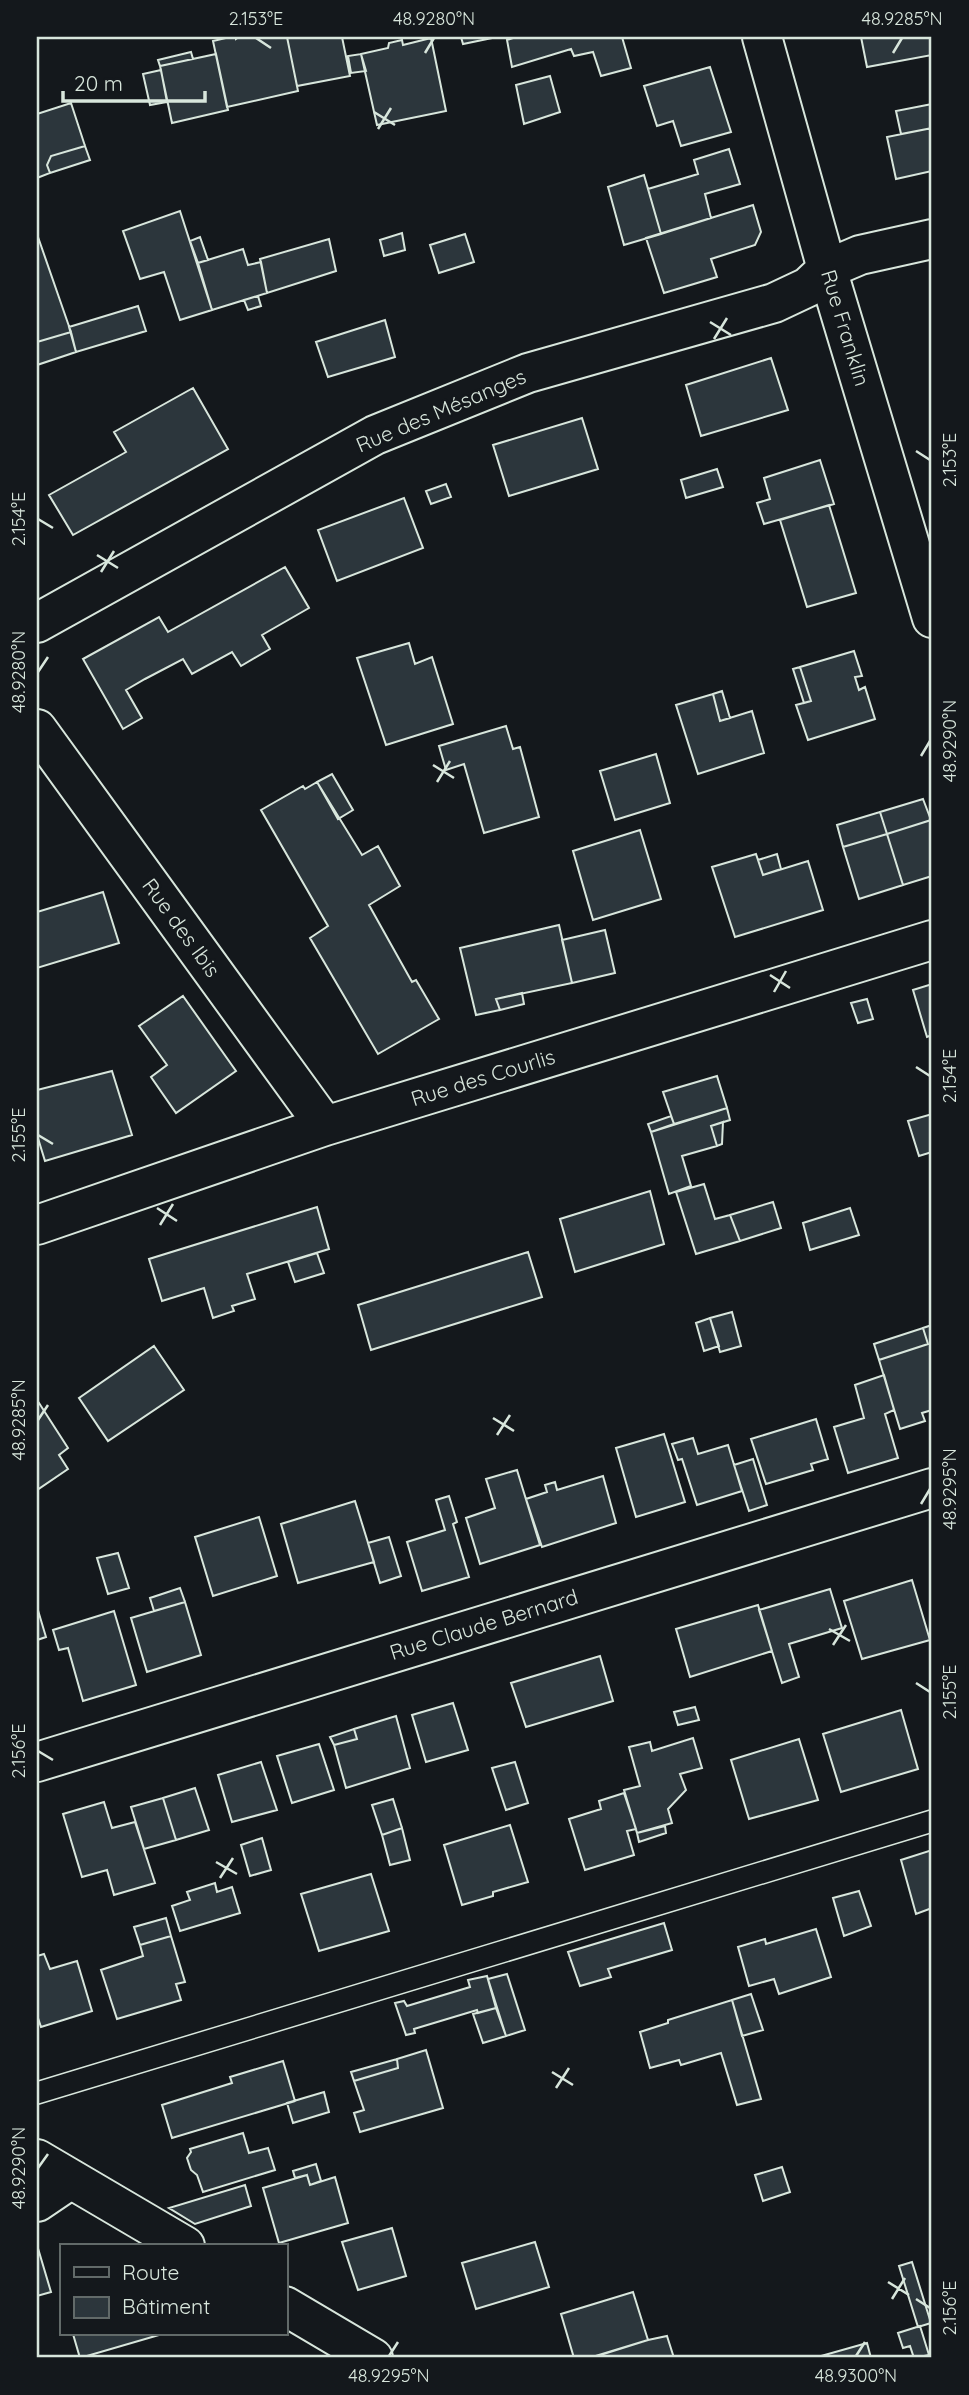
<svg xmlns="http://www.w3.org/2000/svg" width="969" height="2395" font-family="Quicksand,sans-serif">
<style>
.building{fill:#2c363c;stroke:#d8e6dc;stroke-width:2}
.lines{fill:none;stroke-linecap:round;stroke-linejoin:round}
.service-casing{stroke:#d8e6dc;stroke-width:24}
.minor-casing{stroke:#d8e6dc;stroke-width:42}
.service{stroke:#14181c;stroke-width:21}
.minor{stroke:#14181c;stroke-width:38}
.ticks{fill:none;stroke:#d8e6dc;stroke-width:2.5}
.labels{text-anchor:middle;stroke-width:5;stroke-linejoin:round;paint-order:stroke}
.street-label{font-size:21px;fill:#d8e6dc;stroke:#14181c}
.neatline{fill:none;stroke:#d8e6dc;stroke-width:2.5}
.ticks-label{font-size:18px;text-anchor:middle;fill:#d8e6dc}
</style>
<rect width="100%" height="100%" fill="#14181c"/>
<!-- building -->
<path class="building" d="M230,37H236V39L239,37H287L298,91L227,107L213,41Z
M287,37H342L350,76L297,86Z
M461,37H497L463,44Z
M516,37H622L631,68L601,76L593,52L574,56L571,49L512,67L507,40Z
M861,37H932V55L867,67Z
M431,38L446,111L377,125L361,54L388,48L389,43L402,40L403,45Z
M191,52L193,59L160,66L158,60Z
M216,54L228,110L172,123L160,66Z
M361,54L366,71L351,73L348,56Z
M710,67L731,132L681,146L673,121L657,126L644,86Z
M161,70L167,102L150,105L143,74Z
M550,76L560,112L524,124L516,85Z
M71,103L85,146L51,156L47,165L50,173L37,178V114Z
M932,104V128L901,134L896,111Z
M932,128V171L896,179L887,137Z
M85,146L90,160L50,173L47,165L51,156Z
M729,149L740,184L705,194L711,218L661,234L648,189L698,174L694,160Z
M644,175L661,234L624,245L608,187Z
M753,205L761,232L755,245L711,259L717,277L664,293L646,238Z
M180,211L212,310L180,320L164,272L140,279L123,231Z
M402,233L405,250L384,256L380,240Z
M465,234L474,262L439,273L430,245Z
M38,237L71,332L37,342V238Z
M200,237L208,260L198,263L190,241Z
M329,239L336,271L267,293L260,259Z
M243,249L248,265L261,262L267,293L212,310L198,263Z
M258,296L261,306L248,310L244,300Z
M138,306L146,331L76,352L69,327Z
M385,320L395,357L328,377L316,342Z
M71,332L76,352L37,365V342Z
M771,358L788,410L701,436L686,385Z
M193,388L228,449L73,535L49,495L126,452L114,432Z
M582,418L598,469L509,496L493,445Z
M820,460L834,504L764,524L757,503L770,499L764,478Z
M717,469L723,487L686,498L681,480Z
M446,484L451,497L431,504L426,491Z
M404,498L423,548L337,581L318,530Z
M829,505L856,593L807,607L780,520Z
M285,567L309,608L262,635L270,649L241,666L232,652L192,674L183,659L145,679L126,690L142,718L123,729L83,659L159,617L168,632Z
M409,643L415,664L432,657L453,724L386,745L357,658Z
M854,651L862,676L855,677L859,690L865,687L875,719L808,740L796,705L811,701L800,667Z
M800,667L811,701L804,703L793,669Z
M722,691L730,718L720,721L713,694Z
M713,694L720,721L752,711L764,753L698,774L676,705Z
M506,726L513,749L520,747L539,817L484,833L464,764L446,770L439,746Z
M656,754L670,803L615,820L600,771Z
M332,774L353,810L338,819L317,782Z
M317,782L362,855L378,846L400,886L369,905L412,982L416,980L439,1019L378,1054L310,938L328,926L261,810L303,786L305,789Z
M923,799L931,820L887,834L880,812Z
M880,812L887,834L843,847L837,825Z
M931,820L932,876L903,885L887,834Z
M640,830L661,899L593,920L573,851Z
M887,834L903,885L859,899L843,847Z
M756,854L763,875L808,861L823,910L735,937L712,867Z
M777,854L781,869L763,875L758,860Z
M103,892L119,943L37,968V912Z
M559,925L572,983L496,999L500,1010L476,1015L460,948Z
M605,930L615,973L572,983L562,940Z
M932,984V1035L927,1037L913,990Z
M522,993L524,1004L500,1010L496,999Z
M183,996L236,1071L176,1113L151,1077L167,1065L139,1026Z
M867,999L873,1019L858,1023L851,1003Z
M112,1071L132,1135L45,1161L37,1135V1090Z
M717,1076L727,1108L674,1124L663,1092Z
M727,1108L730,1120L711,1126L717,1146L682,1156L691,1186L669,1194L651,1132Z
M932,1114V1152L919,1156L908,1121Z
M671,1116L674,1124L651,1132L648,1124Z
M723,1122L722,1144L717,1146L711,1126Z
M704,1184L715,1219L730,1215L740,1241L696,1254L676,1192Z
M650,1191L664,1244L575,1272L560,1219Z
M773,1202L781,1228L740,1241L730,1215Z
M317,1207L329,1249L247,1274L255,1299L232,1306L234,1311L213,1318L204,1288L162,1301L149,1259Z
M850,1208L859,1235L810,1250L803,1223Z
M528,1252L542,1297L371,1350L358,1305Z
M317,1253L324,1273L295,1282L288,1262Z
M732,1312L741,1346L720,1352L710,1318Z
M710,1318L719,1346L704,1351L696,1323Z
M932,1325V1410L922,1413L925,1421L900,1429L879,1360L928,1344L923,1328Z
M923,1328L928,1344L879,1360L874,1344Z
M154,1346L184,1390L108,1441L79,1398Z
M884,1375L894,1410L885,1414L898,1458L848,1473L834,1427L864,1418L855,1385Z
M39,1403L68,1448L59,1455L68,1469L37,1490V1405Z
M816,1419L828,1459L811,1464L813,1470L766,1484L751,1439Z
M664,1434L685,1502L636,1517L616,1448Z
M693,1438L698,1454L728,1445L742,1491L697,1505L682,1459L678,1460L672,1444Z
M753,1459L767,1505L749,1511L734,1465Z
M517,1470L540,1545L480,1564L466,1518L495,1508L486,1479Z
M603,1476L616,1523L542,1547L526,1499L547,1492L545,1485L555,1482L557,1490Z
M449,1496L457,1522L453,1524L469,1577L422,1591L407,1542L445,1530L436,1500Z
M355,1501L374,1562L298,1583L281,1524Z
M259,1517L277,1576L213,1596L195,1537Z
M389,1537L401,1576L380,1583L368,1543Z
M118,1553L129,1588L108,1594L97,1558Z
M912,1580L930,1640L862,1659L844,1601Z
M180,1588L185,1602L154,1611L150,1598Z
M830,1589L842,1628L789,1644L799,1677L782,1683L759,1610Z
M185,1602L201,1655L147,1672L131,1618Z
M758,1605L772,1651L690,1677L676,1629Z
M37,1607L46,1637L37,1640Z
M114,1611L136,1685L83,1701L68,1648L59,1650L53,1630Z
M600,1656L613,1701L526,1727L511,1683Z
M453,1703L468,1750L426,1762L412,1715Z
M695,1707L699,1720L678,1725L674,1712Z
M901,1710L918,1769L841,1792L823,1734Z
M396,1716L410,1768L346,1788L334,1745L357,1739L354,1729Z
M354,1729L357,1739L334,1745L330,1737Z
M693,1738L702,1768L680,1774L686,1790L668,1809L672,1823L637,1833L624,1790L640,1786L629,1747L650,1742L652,1751Z
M799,1739L818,1800L749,1819L731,1760Z
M319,1744L334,1790L292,1803L277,1756Z
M261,1762L277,1810L232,1822L218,1775Z
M515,1762L528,1803L506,1810L492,1768Z
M195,1788L209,1830L176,1840L163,1798Z
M624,1793L636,1829L627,1831L634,1855L585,1870L569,1819L601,1809L599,1801Z
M163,1798L176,1840L144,1849L131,1807Z
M393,1799L402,1828L382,1835L372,1805Z
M104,1802L112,1828L135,1822L155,1883L114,1895L107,1870L82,1877L63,1814Z
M510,1825L528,1882L493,1892V1896L462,1905L444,1845Z
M665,1826L666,1833L639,1842L637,1833Z
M402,1828L410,1860L390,1865L382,1835Z
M262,1838L271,1870L250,1876L241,1845Z
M932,1850V1908L916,1914L901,1860Z
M371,1874L389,1931L319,1951L301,1894Z
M215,1883L217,1892L232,1887L240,1913L180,1931L172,1906L190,1900L187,1892Z
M859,1891L871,1926L844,1936L833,1898Z
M166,1918L171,1936L140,1945L134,1927Z
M664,1923L672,1950L608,1969L611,1977L580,1986L568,1952Z
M816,1929L831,1977L779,1994L774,1979L749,1986L738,1947L765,1939L766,1944Z
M171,1936L185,1982L176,1984L181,2000L117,2019L101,1970L143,1956L140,1945Z
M44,1954L50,1969L77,1961L92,2011L41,2027L37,2015V1956Z
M507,1974L525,2030L506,2036L488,1979Z
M487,1976L496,2008L478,2013L477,2010L414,2029L415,2033L406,2035L395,2003L404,2001L407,2006L470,1987L468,1980Z
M751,1994L763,2030L742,2036L732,2000Z
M732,2000L761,2099L737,2105L721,2053L681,2065L679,2060L650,2068L640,2032L668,2023V2020Z
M496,2008L506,2036L483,2043L473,2014Z
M426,2050L443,2108L360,2132L354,2113L364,2110L354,2081L398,2068L397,2059Z
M397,2059L398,2068L354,2081L351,2072Z
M283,2061L295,2101L172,2138L162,2105L232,2083L230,2077Z
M324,2092L329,2112L293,2123L287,2103Z
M243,2133L249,2153L268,2148L275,2170L203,2192L197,2175L191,2170L187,2158L191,2152L190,2149Z
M316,2164L321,2181L310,2185L307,2175L295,2178L293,2171Z
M782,2167L790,2192L763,2201L755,2175Z
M307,2175L310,2185L335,2177L348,2223L279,2243L263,2188Z
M245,2185L251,2206L195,2224L169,2208Z
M392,2228L406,2276L358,2290L342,2242Z
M535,2242L549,2287L476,2309L462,2263Z
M37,2245L51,2292L37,2296Z
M912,2262L931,2323L918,2327L899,2266Z
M633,2292L648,2340L589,2358H574L561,2314Z
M920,2326L929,2355L914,2358L910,2346L903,2348L898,2333Z
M73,2334H158L159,2335L80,2358Z
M667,2336L674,2358L594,2357L648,2340Z
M867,2343L871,2358H814Z"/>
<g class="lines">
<!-- service casing -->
<g class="service-casing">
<path id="service" d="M37,2093L932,1821"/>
</g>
<!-- minor casing -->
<g class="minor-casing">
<path id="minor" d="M762,37L827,269L932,618
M37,623L375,435L528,373L774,303L808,287L827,269L860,255L932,239
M37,729L325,1126
M37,1225L325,1126L932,940
M37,1762L932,1488
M37,2159L185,2246
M37,2202L71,2179
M285,2306L373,2358"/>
</g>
<!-- service -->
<use href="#service" class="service"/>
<!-- minor -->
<use href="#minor" class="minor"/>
</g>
<!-- ticks -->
<path class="ticks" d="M256,38L271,48M425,53L434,38M893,53L902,38M374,112L395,125M378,129L391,108M710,322L731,335M714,339L727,318M916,451L930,460M38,519L53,528M97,555L118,568M101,572L114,551M38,672L48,657M921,756L930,741M433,765L454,778M437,782L450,761M770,975L790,988M774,992L786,971M916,1067L930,1076M38,1135L53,1144M157,1208L177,1221M160,1225L173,1204M493,1418L514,1431M38,1420L48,1405M497,1435L510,1415M921,1504L930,1489M829,1629L850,1641M833,1645L846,1625M916,1683L930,1692M38,1751L53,1760M216,1862L237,1874M220,1878L233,1858M552,2072L573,2085M556,2088L569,2068M38,2168L48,2154M888,2282L909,2295M892,2299L905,2278M916,2299L930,2308M389,2356L398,2342M856,2356L865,2342"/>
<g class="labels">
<!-- street labels -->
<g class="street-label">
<text transform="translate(845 328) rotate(73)" y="7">Rue Franklin</text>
<text transform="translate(441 411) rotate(-23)" y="7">Rue des Mésanges</text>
<text transform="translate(181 928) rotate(54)" y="7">Rue des Ibis</text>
<text transform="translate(483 1078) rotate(-17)" y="7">Rue des Courlis</text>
<text transform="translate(484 1625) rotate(-17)" y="7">Rue Claude Bernard</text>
</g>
</g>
<!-- border -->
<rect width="969" height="2395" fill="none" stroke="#14181c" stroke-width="77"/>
<!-- legend -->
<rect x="60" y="2244" width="228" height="91" fill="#14181c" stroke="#626a69" stroke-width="2"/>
<rect x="74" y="2267" width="35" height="10" fill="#14181c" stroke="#626a69" stroke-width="2"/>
<text x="122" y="2280" font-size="21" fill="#d8e6dc">Route</text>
<rect x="74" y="2297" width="35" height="21" fill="#2c363c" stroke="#626a69" stroke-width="2"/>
<text x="122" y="2314" font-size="21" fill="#d8e6dc">Bâtiment</text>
<!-- scale -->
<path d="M63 91v10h142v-10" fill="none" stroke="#d8e6dc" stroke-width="3.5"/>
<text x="74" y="91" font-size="21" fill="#d8e6dc" stroke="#14181c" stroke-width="5" paint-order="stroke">20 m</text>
<rect x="38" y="38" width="892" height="2318" class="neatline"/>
<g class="ticks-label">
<text x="256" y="25">2.153°E</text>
<text x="434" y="25">48.9280°N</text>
<text x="902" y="25">48.9285°N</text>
<text transform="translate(950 460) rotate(-90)" y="6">2.153°E</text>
<text transform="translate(19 519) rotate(-90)" y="6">2.154°E</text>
<text transform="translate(19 672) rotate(-90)" y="6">48.9280°N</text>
<text transform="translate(950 741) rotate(-90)" y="6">48.9290°N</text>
<text transform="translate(950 1076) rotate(-90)" y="6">2.154°E</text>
<text transform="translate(19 1135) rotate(-90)" y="6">2.155°E</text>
<text transform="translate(19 1420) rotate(-90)" y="6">48.9285°N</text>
<text transform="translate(950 1489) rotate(-90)" y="6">48.9295°N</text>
<text transform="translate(950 1692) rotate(-90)" y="6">2.155°E</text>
<text transform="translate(19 1751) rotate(-90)" y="6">2.156°E</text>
<text transform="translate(19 2168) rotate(-90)" y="6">48.9290°N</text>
<text transform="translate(950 2308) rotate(-90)" y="6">2.156°E</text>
<text x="389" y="2382">48.9295°N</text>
<text x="856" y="2382">48.9300°N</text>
</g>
</svg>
